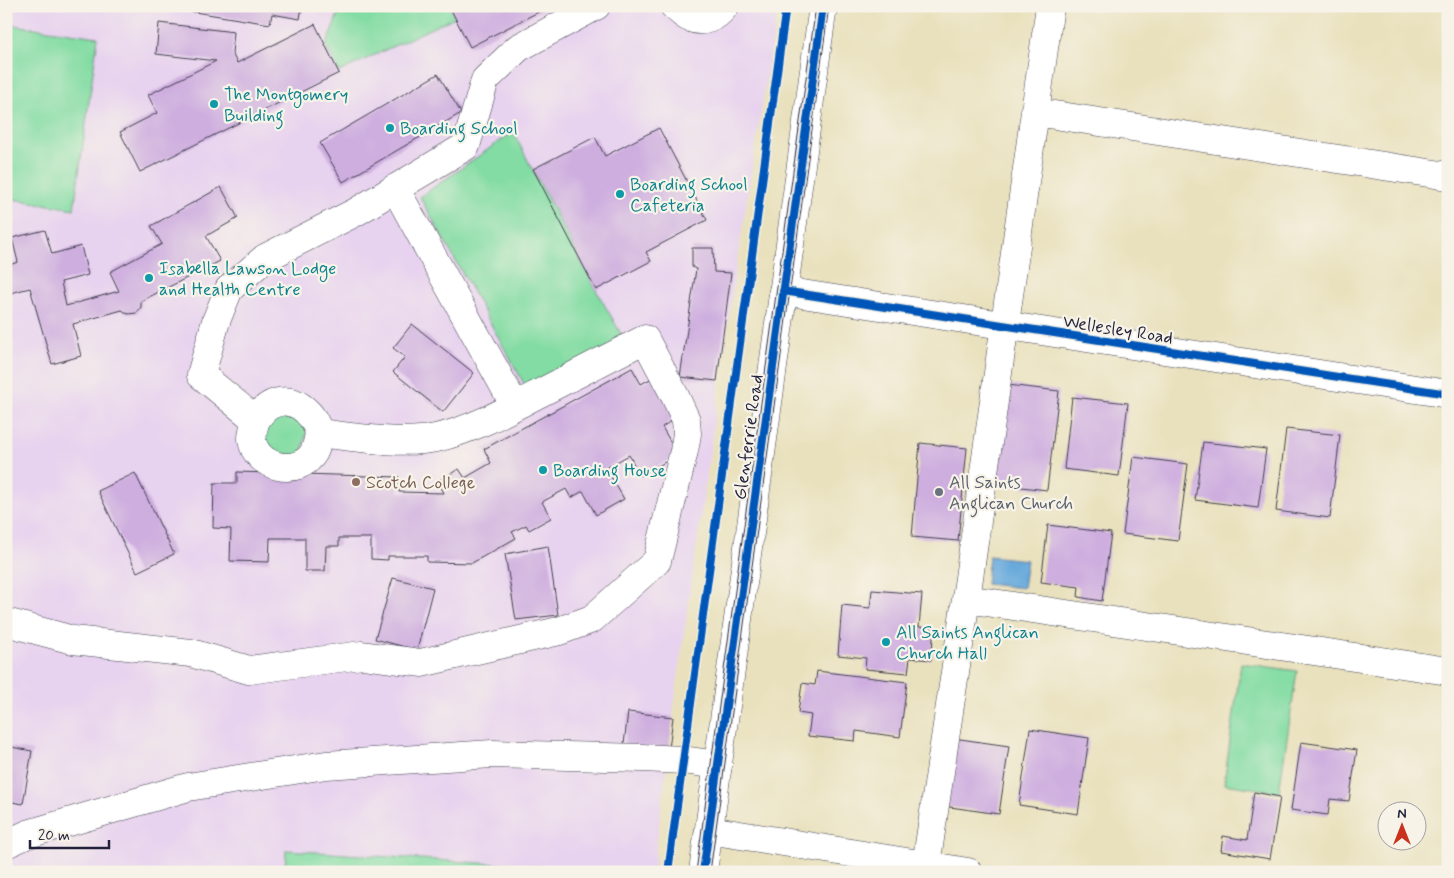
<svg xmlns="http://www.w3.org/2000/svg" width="1454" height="878" font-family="Mynerve,sans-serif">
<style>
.built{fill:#e7d2ef}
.green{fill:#82dca3;stroke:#527f6f}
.water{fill:#69aadc;stroke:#46668c}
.building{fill:#ceaddf}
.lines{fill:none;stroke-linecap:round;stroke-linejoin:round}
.minor-casing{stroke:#403f4e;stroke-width:29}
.major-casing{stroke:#403f4e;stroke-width:29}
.path{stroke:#403f4e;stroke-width:3;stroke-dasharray:4 4;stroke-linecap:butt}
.minor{stroke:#fff;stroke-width:28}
.major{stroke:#fff;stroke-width:28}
.tram{stroke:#22223b;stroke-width:1}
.cycleway-casing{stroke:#f7f3e8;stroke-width:11}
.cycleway{stroke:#0057b8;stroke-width:8}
.culture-dot{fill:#0f9aa8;stroke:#f7f3e8;stroke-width:2}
.education-dot{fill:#8d6e63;stroke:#f7f3e8;stroke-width:2}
.worship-dot{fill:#6b7280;stroke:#f7f3e8;stroke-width:2}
.labels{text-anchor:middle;stroke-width:4.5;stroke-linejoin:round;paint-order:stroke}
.culture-label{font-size:18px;fill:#0d838f;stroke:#f7f3e8;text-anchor:start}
.street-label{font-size:18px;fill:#22223b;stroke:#f7f3e8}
.education-label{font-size:18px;fill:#785e54;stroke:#f7f3e8;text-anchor:start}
.worship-label{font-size:18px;fill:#5b616d;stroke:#f7f3e8;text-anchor:start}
</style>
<rect width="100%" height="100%" fill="#f7f3e8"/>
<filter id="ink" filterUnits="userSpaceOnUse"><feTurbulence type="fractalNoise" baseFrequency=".02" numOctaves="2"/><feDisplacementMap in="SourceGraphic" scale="10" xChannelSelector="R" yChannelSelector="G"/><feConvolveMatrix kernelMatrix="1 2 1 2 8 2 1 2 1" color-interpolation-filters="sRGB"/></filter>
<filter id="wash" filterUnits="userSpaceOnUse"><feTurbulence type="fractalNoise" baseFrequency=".0096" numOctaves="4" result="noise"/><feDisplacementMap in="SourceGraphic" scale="20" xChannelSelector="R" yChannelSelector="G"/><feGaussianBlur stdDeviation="1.12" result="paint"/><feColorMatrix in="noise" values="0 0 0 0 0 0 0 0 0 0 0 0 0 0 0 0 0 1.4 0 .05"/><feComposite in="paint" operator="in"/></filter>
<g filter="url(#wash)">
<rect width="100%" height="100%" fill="#e9e1bd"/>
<!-- built -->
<path class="built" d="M6,6H778L735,274L676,691L653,872H6Z"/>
<!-- green -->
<path class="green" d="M341,6H449L455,17L339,72L326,46Z
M6,24L98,37L74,209L6,198Z
M513,132L596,290L624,339L527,389L420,197Z
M283,409L309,425L301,455L268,454L262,422Z
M1241,663L1297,671L1279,792L1224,784Z
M286,850L585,870V872H285Z"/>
<!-- water -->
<path class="water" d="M989,556L1027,560L1023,588L986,584Z"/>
<g id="blocks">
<!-- building -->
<path class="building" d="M163,6H302L300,19L272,14L270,24L163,7Z
M449,6H550L470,47Z
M159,23L234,32L232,53L237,63L315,24L339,73L140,172L120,132L157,113L148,95L216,61L156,54Z
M438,74L461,113L343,182L320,143Z
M659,128L707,220L646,252L651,261L596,290L533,169L595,137L605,156Z
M221,187L238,218L206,236L220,261L141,301V307L137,313L128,314L122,310L73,324L81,356L52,364L30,288L6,294V266L18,262L12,238L45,230L52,254L81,246L88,275L61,282L66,306L119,291L110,272L162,244L151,226Z
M692,248H713L714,272L731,273L717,381L680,377L696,269L692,267Z
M412,324L474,373L443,412L393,372L405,357L393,348Z
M632,368L641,384L654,377L677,417L662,427L678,455L640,476L629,455L606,468L624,499L596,515L583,491L571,498L566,489L542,502L551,518L529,530L526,525L512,532L516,538L472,563L427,562V556H388V560L371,559V538H339V546H326L325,571H305V538H270L269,562L230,561L231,529L213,528L214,483H237V472L399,477V492L444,493L438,481L459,469L465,478L491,463L484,449Z
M999,384L1059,391L1047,490L987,483Z
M1072,397L1128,403L1119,476L1064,469Z
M1286,429L1340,435L1330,518L1276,511Z
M1203,442L1266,449L1258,508L1195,500Z
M920,443L967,448L958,541L912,537Z
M1133,457L1188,464L1178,541L1123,534Z
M135,473L174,554L137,572L98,491Z
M1048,525L1111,533L1102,601L1078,597L1079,587L1041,582Z
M548,546L558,615L516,620L505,554Z
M393,578L433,588L417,650L375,639Z
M872,590L922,594L919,627L934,628L931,660L910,658L908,673L865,669L866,658L838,655L842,605L870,608Z
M817,671L907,682L900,737L856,731L855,741L808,736L811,715L798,713L802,683L815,685Z
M628,712L673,717L669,749L624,744Z
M1030,729L1089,738L1078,814L1019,805Z
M953,738L1009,746L999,814L943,806Z
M1301,742L1357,750L1349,801L1330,799L1328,815L1291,810Z
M6,746L32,751L23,804L6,801Z
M1254,792L1280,797L1270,859L1221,851L1223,836L1247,840Z"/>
</g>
</g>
<g filter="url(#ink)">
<use href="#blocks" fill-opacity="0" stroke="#403f4e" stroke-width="1"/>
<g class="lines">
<!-- minor casing -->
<g class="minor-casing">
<path id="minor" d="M674,6C679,10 684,16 690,18C704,24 717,17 725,6
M1035,112L1448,176
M395,188L515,406
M783,291L1448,394
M256,420C254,426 252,432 252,439C255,468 299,478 314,452C317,446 318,439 319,433
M966,599L1448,671
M6,622L73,640L191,653L249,670L362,655L421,663L559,631L592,619L657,561L684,451L687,434L686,420L675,396L645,339C610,357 575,375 540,393C508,410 472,430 436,438C403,445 353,437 319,433C313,412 292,392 269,406C264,409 260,414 256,420L201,375L216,321L229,289L265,258L356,212L466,146L485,80L518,48L596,6
M709,830L968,872
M6,844L28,834L188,787L326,765L492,754L642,758L683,760L718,765
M926,865L966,599L1050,6"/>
</g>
<!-- major casing -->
<g class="major-casing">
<path id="major" d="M703,872L823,6"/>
</g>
<!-- path -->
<path class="path" d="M746,871V872"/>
<!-- minor -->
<use href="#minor" class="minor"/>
<!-- major -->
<use href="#major" class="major"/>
<!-- tram -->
<path class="tram" d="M696,872L816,6
M710,872L829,6"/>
<!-- cycleway casing -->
<g class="cycleway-casing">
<path id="cycleway" d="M783,291L1448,394
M668,872L786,6
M703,872L823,6"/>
</g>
<!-- cycleway -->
<use href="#cycleway" class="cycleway"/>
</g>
</g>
<!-- markers -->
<g class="culture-dot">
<circle cx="214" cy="104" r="5"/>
<circle cx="390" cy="128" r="5"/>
<circle cx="620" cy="194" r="5"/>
<circle cx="149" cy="278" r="5"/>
<circle cx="543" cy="470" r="5"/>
<circle cx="886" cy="642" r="5"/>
</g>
<circle class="education-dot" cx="356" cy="482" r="5"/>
<circle class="worship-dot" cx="939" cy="492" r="5"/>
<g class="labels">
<!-- culture labels -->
<g class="culture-label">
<text x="224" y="100">The Montgomery<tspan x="224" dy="21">Building</tspan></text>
<text x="400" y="134">Boarding School</text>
<text x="630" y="190">Boarding School<tspan x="630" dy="21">Cafeteria</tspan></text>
<text x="159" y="274">Isabella Lawson Lodge<tspan x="159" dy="21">and Health Centre</tspan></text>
<text x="553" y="476">Boarding House</text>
<text x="896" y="638">All Saints Anglican<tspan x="896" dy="21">Church Hall</tspan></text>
</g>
<!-- street labels -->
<g class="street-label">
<text transform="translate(1118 329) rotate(9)" y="6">Wellesley Road</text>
<text transform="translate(748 437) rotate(-82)" y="6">Glenferrie Road</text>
</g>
<!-- education labels -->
<g class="education-label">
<text x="366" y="488">Scotch College</text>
</g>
<!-- worship labels -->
<g class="worship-label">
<text x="949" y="488">All Saints<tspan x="949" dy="21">Anglican Church</tspan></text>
</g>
</g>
<!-- margin -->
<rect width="1454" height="878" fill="none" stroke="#f7f3e8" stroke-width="25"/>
<!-- north arrow -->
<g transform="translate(1402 826)"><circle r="24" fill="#f7f3e8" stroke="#a29fa3"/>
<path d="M0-4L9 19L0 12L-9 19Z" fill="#c8321e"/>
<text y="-8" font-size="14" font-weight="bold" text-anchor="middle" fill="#22223b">N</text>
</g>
<!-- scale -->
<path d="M30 840v8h79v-8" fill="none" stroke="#22223b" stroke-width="2.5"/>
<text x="38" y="840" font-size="15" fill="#22223b" stroke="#f7f3e8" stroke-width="4" paint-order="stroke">20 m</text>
</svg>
